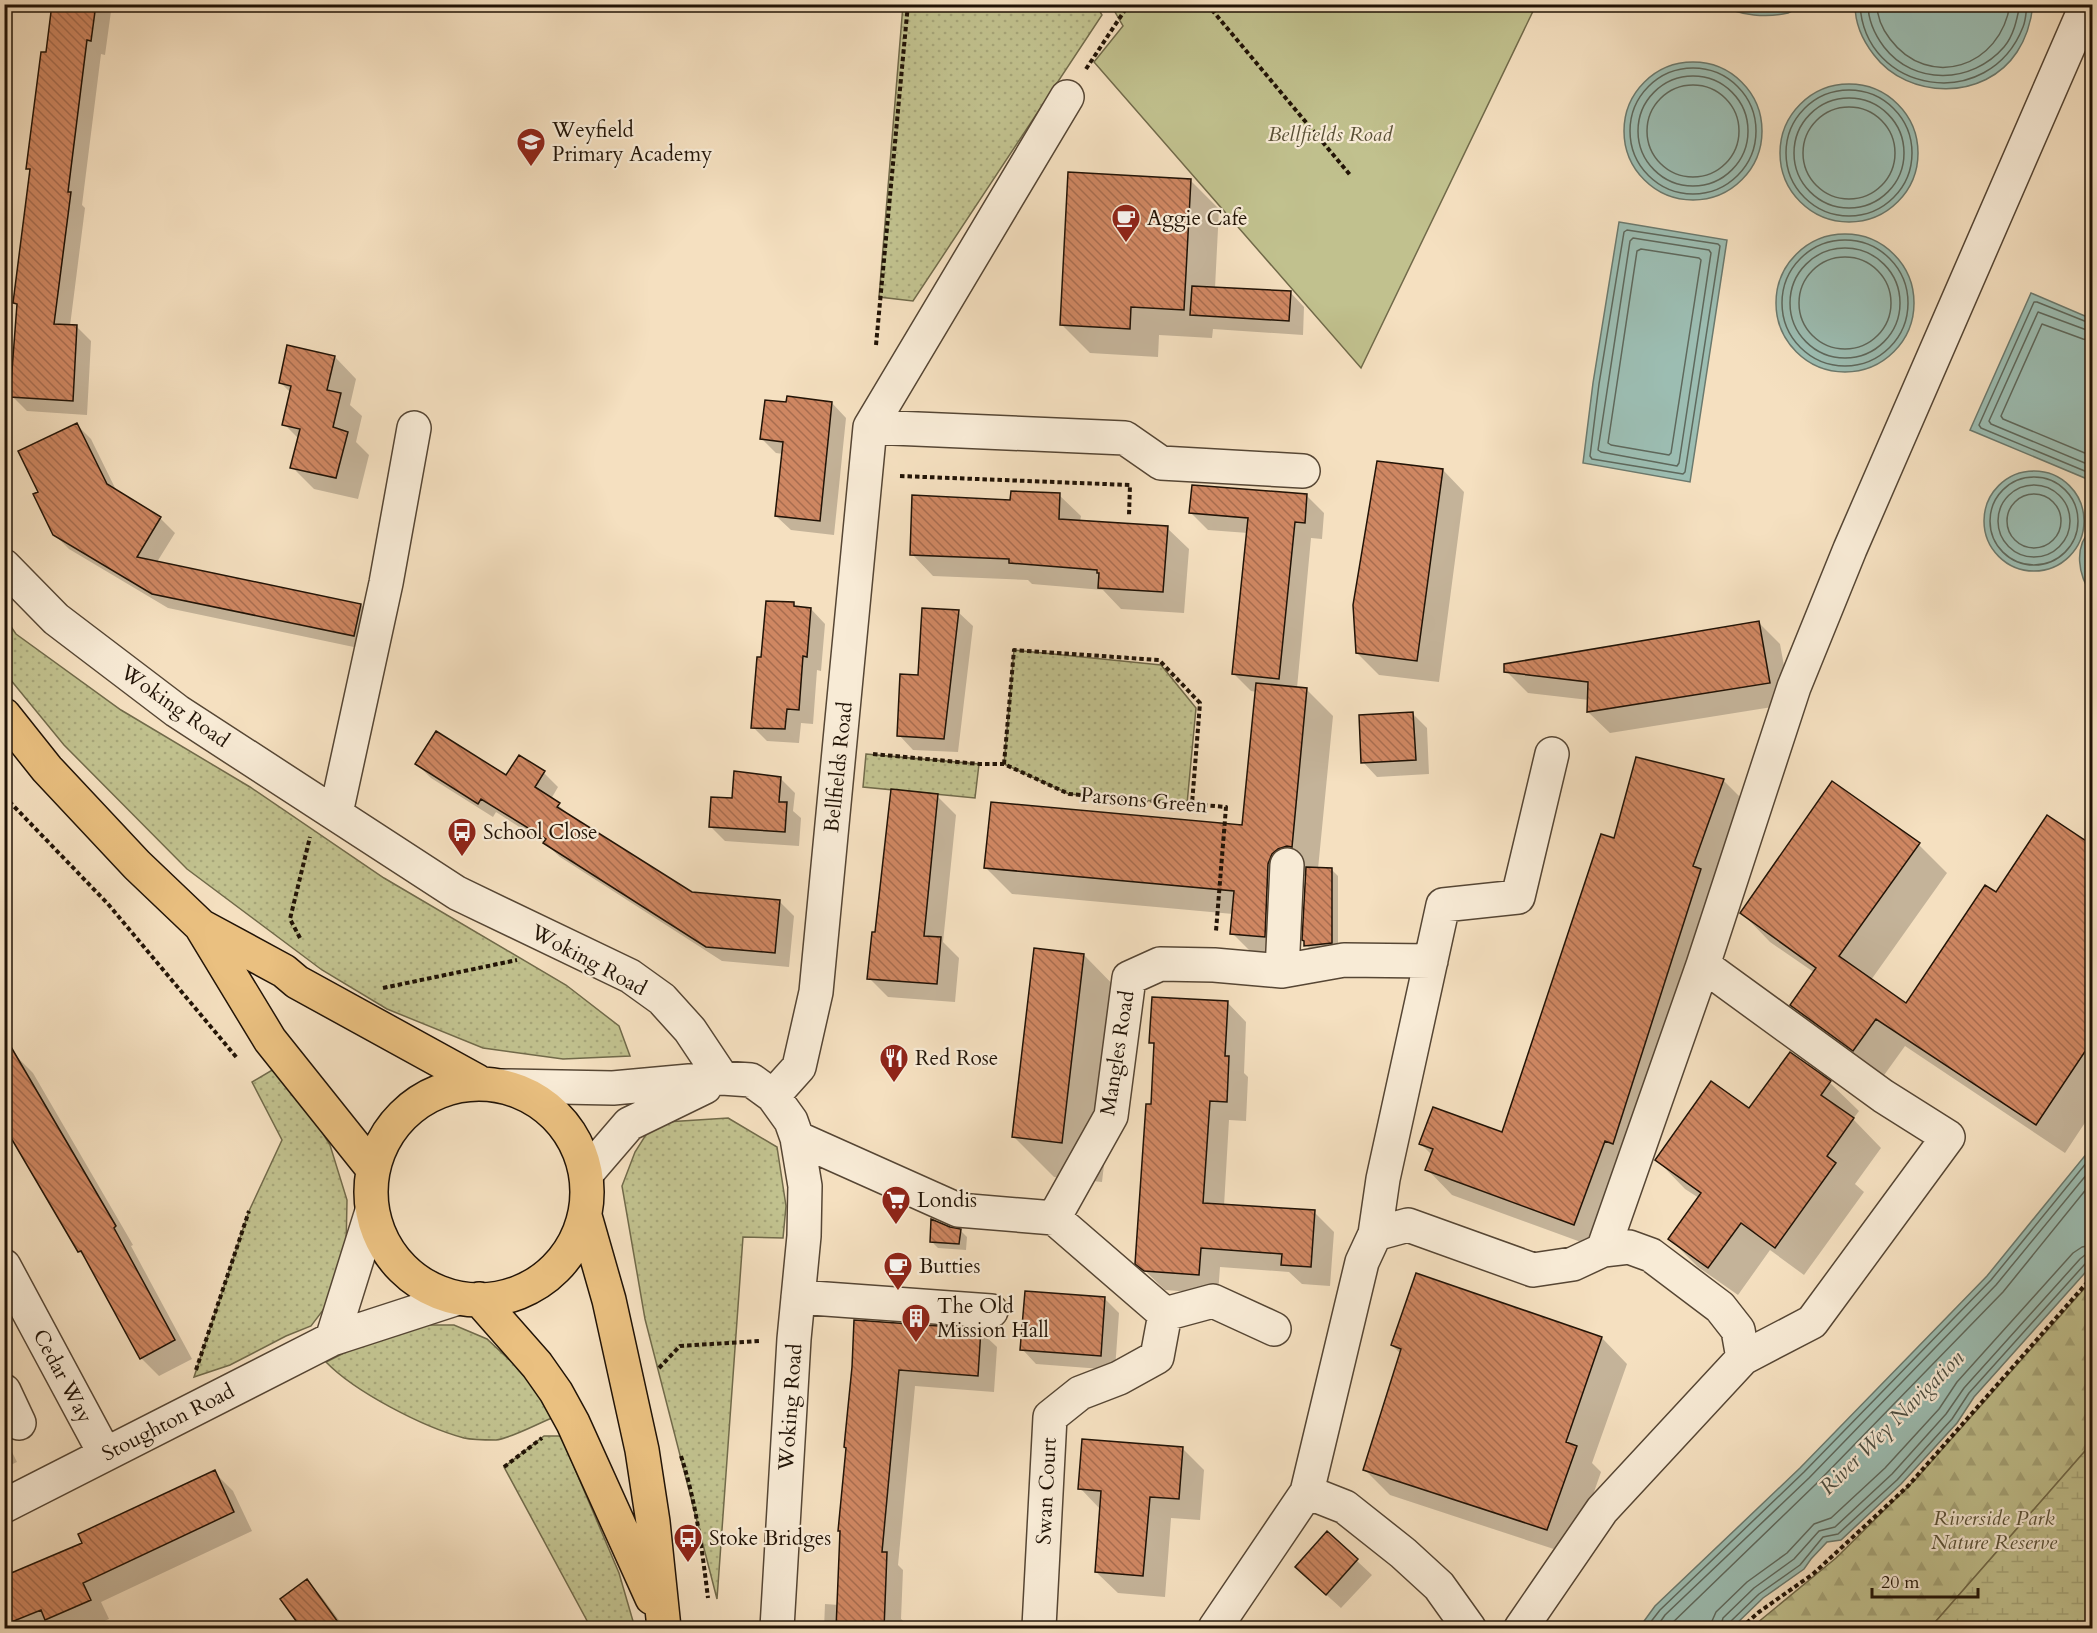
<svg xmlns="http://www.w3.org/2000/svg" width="2097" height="1633" font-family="Cardo,serif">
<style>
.grass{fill:url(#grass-dots);stroke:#716a4a;stroke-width:1.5}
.forest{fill:url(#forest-firs);stroke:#716a4a;stroke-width:1.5}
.wetland{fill:url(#wetland-marsh);stroke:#716a4a;stroke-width:1.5}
.garden{fill:#c1c18e;stroke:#716a4a;stroke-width:1.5}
.water{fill:#9cbdb2;stroke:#6b796d;stroke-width:1.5}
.shadow{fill:#0003}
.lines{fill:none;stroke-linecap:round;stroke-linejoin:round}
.shore{stroke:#5e685c;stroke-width:1.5}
.building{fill:url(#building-back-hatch);stroke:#211306;stroke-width:1.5}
.minor-casing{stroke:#564634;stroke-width:36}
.major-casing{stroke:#211306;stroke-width:36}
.path{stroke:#211306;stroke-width:4;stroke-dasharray:4.5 3;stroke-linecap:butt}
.minor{stroke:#f8ebd6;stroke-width:33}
.major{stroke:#eac080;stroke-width:33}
.labels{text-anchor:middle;stroke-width:4.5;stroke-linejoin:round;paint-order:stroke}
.poi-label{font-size:21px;fill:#211306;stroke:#f8ebd6;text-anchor:start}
.park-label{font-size:21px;font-style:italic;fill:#595036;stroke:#f8ebd6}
.street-label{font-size:21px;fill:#211306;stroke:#f8ebd6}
.water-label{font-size:22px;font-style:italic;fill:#4c4e42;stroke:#f8ebd6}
</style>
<defs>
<pattern id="grass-dots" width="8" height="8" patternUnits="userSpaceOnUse" patternTransform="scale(1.5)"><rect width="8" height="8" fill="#c1c18e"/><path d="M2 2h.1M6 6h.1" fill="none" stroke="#a6a579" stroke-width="1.8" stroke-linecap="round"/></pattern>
<pattern id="forest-firs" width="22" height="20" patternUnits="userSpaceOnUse" patternTransform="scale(1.5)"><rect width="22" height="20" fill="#c1c18e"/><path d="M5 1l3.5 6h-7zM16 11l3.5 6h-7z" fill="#a6a579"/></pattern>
<pattern id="wetland-marsh" width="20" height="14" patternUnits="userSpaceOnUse" patternTransform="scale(1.5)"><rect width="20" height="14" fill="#c1c18e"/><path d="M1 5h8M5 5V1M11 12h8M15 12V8" fill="none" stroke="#a6a579"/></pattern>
<pattern id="building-back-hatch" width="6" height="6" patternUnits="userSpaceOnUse" patternTransform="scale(1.5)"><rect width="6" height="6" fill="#cf8762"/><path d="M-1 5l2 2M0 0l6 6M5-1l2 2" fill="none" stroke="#a86d4f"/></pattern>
</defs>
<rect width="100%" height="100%" fill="#f5e0c0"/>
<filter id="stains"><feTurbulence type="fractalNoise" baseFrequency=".00333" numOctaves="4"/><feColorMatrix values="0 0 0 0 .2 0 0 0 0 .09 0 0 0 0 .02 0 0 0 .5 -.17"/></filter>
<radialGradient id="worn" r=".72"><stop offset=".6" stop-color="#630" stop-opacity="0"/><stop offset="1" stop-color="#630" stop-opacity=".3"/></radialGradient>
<!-- grass -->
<path class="grass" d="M898,5H1096L1102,15L913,301L879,297L903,5Z
M5,618L16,634L121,710L250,787L384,878L566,985L619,1026L630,1056L563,1059L483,1048L387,1009L322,970L187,869L64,745L5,673Z
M1014,650L1161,665L1196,708L1187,804L1069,794L1004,764Z
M866,754L979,764L975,798L863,787Z
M274,1069L314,1119L330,1145L347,1200L346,1251L330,1301L311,1326L286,1336L230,1365L194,1377L249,1211L282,1140L252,1082Z
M728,1118L777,1147L786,1206L783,1238L743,1237L717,1599L645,1319L622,1186L635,1152L647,1133L666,1122Z
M417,1325H454L487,1339L530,1379L552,1418C539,1423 509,1439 496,1440C486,1440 473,1440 464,1438C423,1427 355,1392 326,1362L372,1339Z
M544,1436H561L619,1573L635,1628H591L504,1467Z"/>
<!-- forest -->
<path class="forest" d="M2092,1280V1443L1930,1628H1751L1836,1558L1916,1479Z"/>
<!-- wetland -->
<path class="wetland" d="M2092,1443V1628H1930Z"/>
<!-- garden -->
<path class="garden" d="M1111,5H1536L1361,368L1094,62L1123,26Z"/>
<!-- water -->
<path class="water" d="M1722,5H1805C1799,7 1793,11 1788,13C1767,18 1740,16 1722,5Z
M1855,5V4L2033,5C2031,22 2027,37 2017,52C1985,101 1908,100 1874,55C1863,41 1855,23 1855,5Z
M1624 131a69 69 0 1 1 138 0a69 69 0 1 1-138 0Z
M1780 153a69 69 0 1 1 138 0a69 69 0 1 1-138 0Z
M1619,222L1727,240L1690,482L1583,463L1593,383Z
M1776 303a69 69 0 1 1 138 0a69 69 0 1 1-138 0Z
M2031,293L2092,319V481L1970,430Z
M1984 521a50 50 0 1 1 100 0a50 50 0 1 1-100 0Z
M2092,528V595C2078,575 2073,547 2092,528Z
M2092,1147V1265L1974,1397L1957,1423L1901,1484L1841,1540L1827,1542L1811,1559L1804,1569L1763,1598L1732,1628H1639L1655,1606L1800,1468L1987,1276Z"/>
<!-- shadow -->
<path class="shadow" d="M54,4H112L105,55L101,54L82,205L85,208L70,326L77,327L91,341L87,415L27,411L12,396L18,306L15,303L31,171L28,168Z
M1191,181L1219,209L1215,288L1290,292L1304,307L1303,335L1213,329L1212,338L1159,335L1158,357L1090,353L1061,324Z
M335,357L356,379L350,405L362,416L356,442L369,455L358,499L314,489L292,467L299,439L284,424L291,393L280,382Z
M832,403L846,418L834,535L791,530L776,516L783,454L776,453L762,439L787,404Z
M77,425L91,439L117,492L160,518L175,533L157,562L361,605L375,619L368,650L168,608L69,549L54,534L40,493Z
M1443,470L1464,492L1439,682L1379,675L1357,653Z
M1059,495L1081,516L1080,522L1167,528L1189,549L1184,613L1121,609L1103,590L1032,584L1028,580L933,576L912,554L1012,501Z
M1307,496L1324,513L1322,539L1311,538L1297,688L1307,690L1333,716L1318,869H1331L1338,876V950L1313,952L1306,945L1307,874L1297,881L1290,962L1258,959L1232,933L1233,914L1012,894L986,868L1243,826L1257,692L1251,691L1234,674L1248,533L1208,530L1191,513Z
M794,604L798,608L811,609L825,624L821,671L817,670L813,724L801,723L799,743L767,741L753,727Z
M958,612L973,626L958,752L913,750L899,735L920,677Z
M1758,622L1780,644L1791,704L1610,733L1588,712L1589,700L1528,693L1506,671Z
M1412,713L1427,728L1429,774L1377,777L1363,762Z
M417,764L507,777L544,773L558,787L551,799L573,818L691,893L780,902L794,916L789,967L722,961L560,857L546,844L496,812L493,817L431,778Z
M780,778L795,793L793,811L801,818L799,846L725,841L710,826L733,800Z
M1723,780L1749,806L1600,1249L1452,1195L1427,1169L1432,1155L1421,1144L1503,1134L1615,840Z
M1833,784L1919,845L1947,873L1871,980L1907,1005L1996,894L2047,817L2092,846V1112L2065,1153L1905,1046L1882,1078L1821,1034L1792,1005L1815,973L1770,942L1742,913Z
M937,796L956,815L943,942L959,958L955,1002L888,997L869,978Z
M1084,955L1124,996L1102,1182L1054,1177L1013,1136Z
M1227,1002L1246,1022L1244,1073L1248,1077L1246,1121L1229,1120L1224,1206L1314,1212L1334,1232L1330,1286L1302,1284L1289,1272L1220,1267L1218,1294L1165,1290L1137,1263L1152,1106L1155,1046L1151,1042Z
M1791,1054L1830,1083L1859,1111L1853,1119L1881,1148L1855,1184L1864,1192L1804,1275L1770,1250L1738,1295L1698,1267L1670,1239L1699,1198L1685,1189L1657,1160L1750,1110Z
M15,1055L33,1073L133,1245L131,1246L192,1359L159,1376L141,1358L88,1261L79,1251Z
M950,1229L960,1230L967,1237L966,1250L938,1248L931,1241Z
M1416,1274L1602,1338L1627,1364L1592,1463L1601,1472L1572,1555L1390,1495L1365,1470L1401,1354L1392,1345Z
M1104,1298L1119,1313L1115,1370L1036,1364L1022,1349Z
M980,1331L997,1347L994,1392L915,1386L898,1565L903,1570L901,1619L907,1624L906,1628H824L825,1604L839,1605L854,1367Z
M4,1436L17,1462L4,1468Z
M1182,1448L1204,1470L1200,1520L1171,1518L1165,1597L1118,1593L1096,1572L1101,1510L1080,1488Z
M214,1472L233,1491L252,1531L101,1602L109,1619L87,1628H4V1577L84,1544Z
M1327,1533L1372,1575L1341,1608L1311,1581Z
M307,1581L321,1596L345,1628H304Z"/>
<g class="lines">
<!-- shore -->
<path class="shore" d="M1860,4C1864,94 1989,114 2023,27C2026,20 2026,12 2027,4
M1868,4C1868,20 1875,35 1884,47C1914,86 1972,84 2004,47C2014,35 2017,19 2020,4
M1877,4C1877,17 1883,30 1890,39C1929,91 2001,67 2010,4
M1630 131a63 63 0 1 1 126 0a63 63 0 1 1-126 0Z
M1638 131a55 55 0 1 1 110 0a55 55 0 1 1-110 0Z
M1647 131a46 46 0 1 1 92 0a46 46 0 1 1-92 0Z
M1786 153a63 63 0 1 1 126 0a63 63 0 1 1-126 0Z
M1794 153a55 55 0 1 1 110 0a55 55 0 1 1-110 0Z
M1803 153a46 46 0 1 1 92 0a46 46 0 1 1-92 0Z
M1627,230L1718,244L1720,246L1685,472L1683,474L1592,459L1590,456L1599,384L1624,232Z
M1633,238L1709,250L1711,253L1679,463L1677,466L1601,452L1598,450L1630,241Z
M1782 303a63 63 0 1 1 126 0a63 63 0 1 1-126 0Z
M1790 303a55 55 0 1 1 110 0a55 55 0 1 1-110 0Z
M1641,249L1699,258L1701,260L1671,453L1669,455L1611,445L1608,443L1637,251Z
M1799 303a46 46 0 1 1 92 0a46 46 0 1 1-92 0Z
M2092,324L2037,302H2034L1979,425L1981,428L2092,474
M2092,332L2038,312L1989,421L1991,424L2092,466
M2092,341L2083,339L2042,324L2001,416L2003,419L2092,456
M1990 521a44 44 0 1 1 88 0a44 44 0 1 1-88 0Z
M1998 521a36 36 0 1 1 72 0a36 36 0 1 1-72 0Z
M2007 521a27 27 0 1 1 54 0a27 27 0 1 1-54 0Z
M1646,1628L1660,1610L1804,1472L1991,1280L2092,1156
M1656,1628L1665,1615L1809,1478L1996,1285L2092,1168
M1667,1628L1816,1484L2003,1292L2092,1182
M1711,1628L1712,1621L1716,1612L1747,1582L1787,1553L1814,1524L1831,1518L1885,1468L1939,1409L1957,1382L2073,1253L2082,1247L2092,1245
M1720,1628L1723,1618L1754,1588L1794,1559L1819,1531L1835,1527L1892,1474L1946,1414L1964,1388L2080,1259L2085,1255L2092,1254
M1728,1628L1730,1622L1759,1594L1800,1565L1823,1537L1838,1534L1897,1480L1952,1419L1969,1393L2085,1264L2092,1261"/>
</g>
<!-- building -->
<path class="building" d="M52,4H96L91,41L87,40L68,192H71L54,324L77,325L73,401L10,397L17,304L13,303L30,169H26L41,52H46Z
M1068,172L1191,179L1184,310L1131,307L1130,329L1060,325Z
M1192,286L1291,291L1289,321L1190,315Z
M287,345L335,356L327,390L341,393L333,427L348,432L336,478L290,468L300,429L282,425L291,386L279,383Z
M787,396L832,402L820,521L775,516L783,442L760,439L765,400L786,402Z
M77,423L107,484L161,517L137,557L361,604L354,636L152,594L53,535L33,494L38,492L18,451Z
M1377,461L1443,469L1417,661L1356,653L1353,605Z
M1192,485L1307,494L1305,523L1295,522L1279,679L1232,674L1248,518L1189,513Z
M1011,491L1060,493L1059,519L1168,526L1163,592L1098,588L1099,573H1097V570L1009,563V559L910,555L912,495L1010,500Z
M766,601L794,602V606L811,608L807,657L803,656L799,710L787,709L785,729L751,728L757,657H761Z
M922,608L959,610L944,739L897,736L900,674L918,675Z
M1759,621L1770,683L1587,712L1588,682L1504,672V664Z
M1256,683L1307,688L1292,847L1287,846L1278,849L1272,854L1268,864L1265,937L1230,934L1234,891L984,868L991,802L1242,825Z
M1413,712L1416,760L1361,763L1359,715Z
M436,731L506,775L519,755L545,771L535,787L560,803L557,807L692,892L780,900L775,953L706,947L543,843L546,839L481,799L478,804L415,764Z
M1636,757L1724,779L1693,866L1701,869L1613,1144L1605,1141L1574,1225L1425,1170L1433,1149L1419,1144L1433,1107L1502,1132L1601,834L1614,838Z
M734,771L781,777L779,802H787L785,832L709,827L711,797L732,798Z
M1832,781L1920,843L1839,956L1906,1003L1985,885L1996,892L2047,815L2092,845V1041L2036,1125L1876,1019L1853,1051L1790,1005L1816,968L1740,913Z
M891,789L938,794L924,936L941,937L937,984L867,979L872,932H875Z
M1306,867L1332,868V943L1304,946V941L1302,940Z
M1034,948L1084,954L1062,1143L1012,1137Z
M1152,997L1228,1001L1225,1056H1229L1227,1102L1210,1101L1203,1203L1315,1210L1311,1267L1281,1265L1282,1254L1201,1248L1199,1275L1144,1271L1135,1264L1146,1104H1151L1154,1043H1149Z
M4,1035L116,1226L114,1228L175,1340L140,1359L81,1251L78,1252L4,1126Z
M1790,1052L1831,1081L1821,1095L1854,1118L1827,1156L1836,1163L1775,1248L1741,1223L1708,1268L1668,1239L1701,1193L1655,1160L1711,1081L1749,1108Z
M931,1219L950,1227L961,1229L959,1244L930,1242Z
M1416,1273L1602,1337L1566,1442L1577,1446L1547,1530L1363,1470L1401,1349L1391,1345Z
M1025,1291L1105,1297L1101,1356L1020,1350Z
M854,1320L981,1329L978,1376L899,1370L882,1552H887L884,1629H836L840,1531H838L846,1448L844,1447L852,1367Z
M1082,1439L1183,1447L1179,1499L1150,1497L1143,1576L1095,1572L1101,1491L1078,1489Z
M215,1470L234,1512L83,1583L91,1600L45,1620L41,1610L4,1625V1576L82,1543L78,1534Z
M1327,1531L1358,1559L1326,1595L1295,1567Z
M307,1579L343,1629H302L280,1599Z"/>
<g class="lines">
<!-- minor casing -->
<g class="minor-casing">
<path id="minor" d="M870,427L1125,438L1161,463L1303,471
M4,566L56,619L177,711L457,893L630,976L662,999L690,1030L722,1078
M336,813L386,583L414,428
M1282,971L1344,960L1431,961
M503,1086L613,1088L722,1078L751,1080L773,1096L791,1121L797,1138L805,1186L804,1236L794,1339L777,1628
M773,1096L799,1067L816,992L870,427L1067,97
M797,1138L958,1210L1054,1218L1111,1116L1129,978L1160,964L1214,965L1282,971L1287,865
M586,1174L629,1124L705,1087
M1375,1234L1408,1225L1533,1270L1573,1264L1603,1250L1629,1247L1651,1255L1720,1307L1738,1330L1743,1358
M1603,1250L1703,965L1794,687L1850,549L2087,4
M4,1266L105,1454
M798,1297L991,1311
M1165,1314L1213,1301L1274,1329
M332,1339L372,1211
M4,1391L19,1423
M1307,1492L1345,1507L1403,1553L1439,1586L1469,1628
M4,1506L332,1339L455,1299
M1039,1627L1050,1417L1080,1393L1119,1378L1157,1357L1165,1314L1054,1218
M1215,1628L1307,1492L1362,1262L1375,1234L1383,1179L1443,905L1518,897L1552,754
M1521,1628L1602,1510L1743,1358L1812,1322L1948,1137L1883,1096L1703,965"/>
</g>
<!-- major casing -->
<g class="major-casing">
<path id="major" d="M4,715L47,769L137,865L201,926L284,971L297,982L477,1081
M202,928L270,1040L373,1169
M371 1192a108 108 0 1 1 216 0a108 108 0 1 1-216 0Z
M585,1216L609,1300L642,1450L653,1522L664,1628
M479,1299L537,1365L556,1392L573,1423L652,1598"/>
</g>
<!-- path -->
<path class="path" d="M1207,4L1351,176
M1086,69L1129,4
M876,345L908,4
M900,476L1130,485L1129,515
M873,754L979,764H1004L1069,794L1226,807L1216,931
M1004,764L1014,650L1159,660L1200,703L1192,804
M4,796L108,904L237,1058
M300,938L290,919L310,837
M383,988L517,960
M659,1368L680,1346L759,1341
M196,1370L249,1211
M681,1456C696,1502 702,1549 708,1598
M504,1467L542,1438
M1741,1628L1759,1612L1813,1574L1908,1486L2092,1277"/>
<!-- minor -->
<use href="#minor" class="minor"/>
<!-- major -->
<use href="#major" class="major"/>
</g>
<!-- icons -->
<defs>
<g id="school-pin" transform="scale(1.5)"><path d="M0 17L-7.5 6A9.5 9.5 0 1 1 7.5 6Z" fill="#8f2418" stroke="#f8ebd6"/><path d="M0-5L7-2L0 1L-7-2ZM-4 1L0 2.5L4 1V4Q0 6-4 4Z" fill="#fff"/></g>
<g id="cafe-pin" transform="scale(1.5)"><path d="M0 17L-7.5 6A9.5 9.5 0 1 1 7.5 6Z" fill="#8f2418" stroke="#f8ebd6"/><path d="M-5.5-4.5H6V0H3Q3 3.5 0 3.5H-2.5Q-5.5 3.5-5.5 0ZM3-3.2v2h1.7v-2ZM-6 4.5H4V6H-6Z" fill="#fff"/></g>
<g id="bus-pin" transform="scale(1.5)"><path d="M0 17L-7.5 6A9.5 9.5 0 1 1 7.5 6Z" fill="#8f2418" stroke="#f8ebd6"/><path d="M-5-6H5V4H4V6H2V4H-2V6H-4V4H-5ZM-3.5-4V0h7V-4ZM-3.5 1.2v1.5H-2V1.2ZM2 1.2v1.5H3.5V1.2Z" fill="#fff"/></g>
<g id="restaurant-pin" transform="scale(1.5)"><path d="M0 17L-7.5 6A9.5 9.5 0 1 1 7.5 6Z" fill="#8f2418" stroke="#f8ebd6"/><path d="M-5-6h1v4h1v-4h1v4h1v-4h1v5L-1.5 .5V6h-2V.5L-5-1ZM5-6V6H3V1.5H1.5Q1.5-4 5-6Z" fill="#fff"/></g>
<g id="supermarket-pin" transform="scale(1.5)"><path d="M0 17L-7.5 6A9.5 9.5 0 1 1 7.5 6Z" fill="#8f2418" stroke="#f8ebd6"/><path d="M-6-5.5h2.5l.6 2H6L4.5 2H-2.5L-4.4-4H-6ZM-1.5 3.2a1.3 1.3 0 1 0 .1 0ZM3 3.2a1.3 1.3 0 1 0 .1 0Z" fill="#fff"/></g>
<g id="building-pin" transform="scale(1.5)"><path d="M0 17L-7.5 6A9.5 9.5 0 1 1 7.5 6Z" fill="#8f2418" stroke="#f8ebd6"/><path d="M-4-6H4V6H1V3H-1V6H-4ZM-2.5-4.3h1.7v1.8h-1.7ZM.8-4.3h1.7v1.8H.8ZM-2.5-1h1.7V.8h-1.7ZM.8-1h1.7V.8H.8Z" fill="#fff"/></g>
</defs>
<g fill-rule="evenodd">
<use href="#school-pin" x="531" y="142"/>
<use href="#cafe-pin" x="1126" y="218"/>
<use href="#bus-pin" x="462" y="832"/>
<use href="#restaurant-pin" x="894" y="1058"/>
<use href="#supermarket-pin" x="896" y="1200"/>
<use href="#cafe-pin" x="898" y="1266"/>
<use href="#building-pin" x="916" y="1318"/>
<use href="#bus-pin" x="688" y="1538"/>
</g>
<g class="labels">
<!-- poi labels -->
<g class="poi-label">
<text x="552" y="137">Weyfield<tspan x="552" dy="24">Primary Academy</tspan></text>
<text x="1147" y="225">Aggie Cafe</text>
<text x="483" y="839">School Close</text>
<text x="915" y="1065">Red Rose</text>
<text x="917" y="1207">Londis</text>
<text x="919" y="1273">Butties</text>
<text x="937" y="1313">The Old<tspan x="937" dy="24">Mission Hall</tspan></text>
<text x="709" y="1545">Stoke Bridges</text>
</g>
<!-- park labels -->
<g class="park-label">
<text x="1330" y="141">Bellfields Road</text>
<text x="1994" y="1525">Riverside Park<tspan x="1994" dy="24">Nature Reserve</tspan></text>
</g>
<!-- street labels -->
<g class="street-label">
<text transform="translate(175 706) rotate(35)" y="7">Woking Road</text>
<text transform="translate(838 767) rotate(-84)" y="7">Bellfields Road</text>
<text transform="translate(1144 800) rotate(5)" y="7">Parsons Green</text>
<text transform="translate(589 960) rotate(28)" y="7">Woking Road</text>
<text transform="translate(1117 1053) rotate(-81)" y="7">Mangles Road</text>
<text transform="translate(63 1376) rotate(62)" y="7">Cedar Way</text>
<text transform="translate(790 1407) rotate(-86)" y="7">Woking Road</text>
<text transform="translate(168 1422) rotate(-27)" y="7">Stoughton Road</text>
<text transform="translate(1046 1491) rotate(-87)" y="7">Swan Court</text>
</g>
<!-- water labels -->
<g class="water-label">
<text transform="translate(1891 1422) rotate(-45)" y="8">River Wey Navigation</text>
</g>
</g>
<!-- margin -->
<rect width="2097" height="1633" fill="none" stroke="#f5e0c0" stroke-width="24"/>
<rect x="6" y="6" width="2085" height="1621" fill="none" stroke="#211306" stroke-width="3"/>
<rect x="12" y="12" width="2073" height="1609" fill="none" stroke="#211306" stroke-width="1.5"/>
<!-- scale -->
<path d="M1872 1588v9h106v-9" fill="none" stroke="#211306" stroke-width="3"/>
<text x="1881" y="1588" font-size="18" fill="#211306" stroke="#f8ebd6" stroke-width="4.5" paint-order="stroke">20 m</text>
<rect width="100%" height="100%" filter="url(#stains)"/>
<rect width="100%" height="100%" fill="url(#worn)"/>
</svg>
